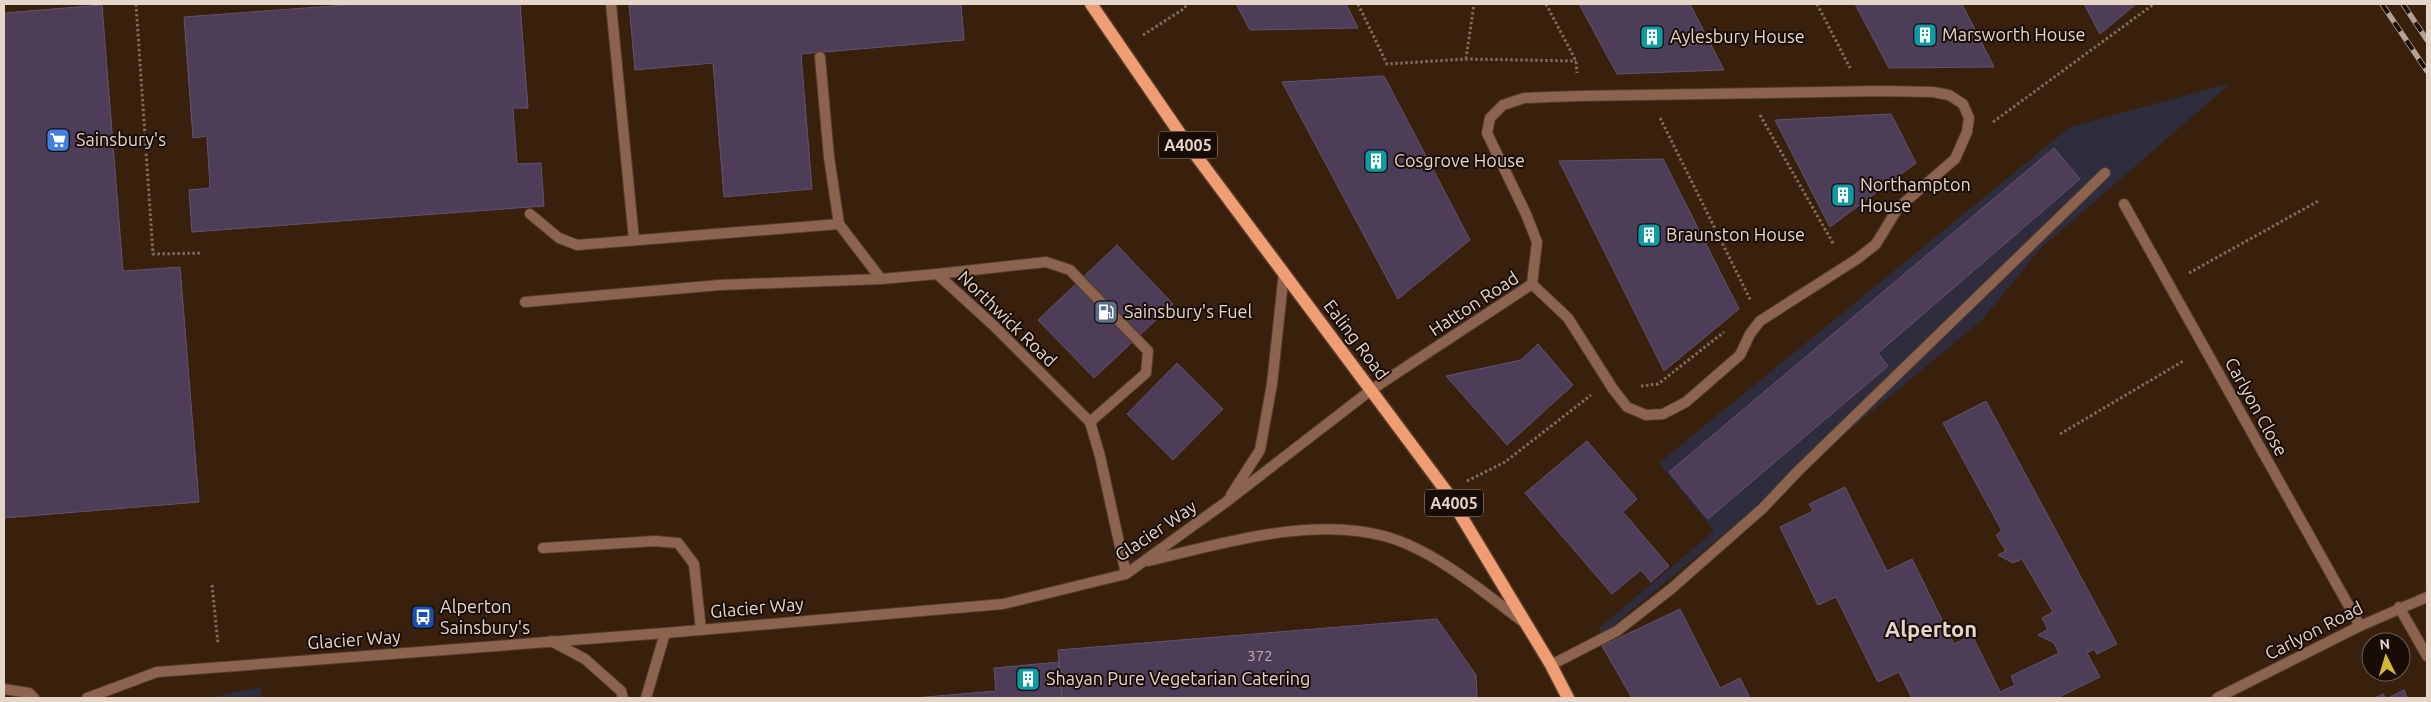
<svg xmlns="http://www.w3.org/2000/svg" width="2431" height="702" font-family="Ubuntu,sans-serif">
<style>
.industrial{fill:#2e2c3d}
.building{fill:#4d3d58;stroke:#63526f}
.lines{fill:none;stroke-linecap:round;stroke-linejoin:round}
.service-casing{stroke:#553d2b;stroke-width:12}
.minor-casing{stroke:#553d2b;stroke-width:12}
.primary-casing{stroke:#553d2b;stroke-width:15}
.path{stroke:#816c5c;stroke-width:3;stroke-dasharray:2.5 2.5;stroke-linecap:butt}
.service{stroke:#8b634f;stroke-width:10}
.minor{stroke:#8b634f;stroke-width:10}
.primary{stroke:#f09d73;stroke-width:12}
.rail-casing{stroke:#b4a193;stroke-width:5.5}
.rail{stroke:#180d06;stroke-width:4;stroke-dasharray:11;stroke-linecap:butt}
.labels{text-anchor:middle;stroke-width:4;stroke-linejoin:round;paint-order:stroke}
.number-label{font-size:15px;fill:#c0afad}
.shield{fill:#180d06;stroke:#a8998e;stroke-width:1}
.shield-label{font-size:16px;font-weight:bold;fill:#e6d5c9}
.poi-label{font-size:18px;fill:#e6d5c9;stroke:#180d06;text-anchor:start}
.street-label{font-size:18px;fill:#e6d5c9;stroke:#180d06}
.district-label{font-size:22px;font-weight:bold;fill:#e6d5c9;stroke:#180d06}
</style>
<rect width="100%" height="100%" fill="#39200d"/>
<!-- industrial -->
<path class="industrial" d="M2231,83L2041,248L1982,320L1603,634L1598,629L1714,531L1659,463L2070,127Z
M260,687L263,698H208Z"/>
<!-- building -->
<path class="building" d="M359,4H520L528,108H513L517,164L541,163L544,206L192,232L189,190L210,188L207,136L193,138L184,17Z
M629,4H961L964,40L801,54L812,189L724,197L713,63L635,70Z
M1236,4H1346L1358,28L1250,30Z
M1579,4H1690L1724,70L1617,74Z
M1855,4H1962L1994,67L1889,68Z
M2084,4H2136L2100,34Z
M102,5L123,271L180,267L199,502L4,518V13Z
M1384,76L1470,240L1398,299L1282,82Z
M1891,114L1916,163L1830,227L1775,120Z
M2054,148L2080,179L1878,353L1888,366L1708,519L1669,472Z
M1663,159L1739,309L1664,371L1559,161Z
M1117,245L1173,304L1094,378L1038,320Z
M1538,344L1573,385L1507,445L1446,376L1521,360Z
M1177,363L1223,409L1173,460L1127,414Z
M1986,401L2117,644L2097,654L2094,649L2087,653L2100,677L2057,698H1912L1899,672L1878,682L1836,597L1818,605L1780,527L1813,511L1809,504L1845,487L1887,571L1912,559L1954,644L1972,635L2000,692L2015,685L2011,676L2059,653L2054,643L2038,635L2048,629L2042,618L2053,612L2022,559L2013,563L1998,555L2006,551L1996,535L2002,531L1943,423Z
M1587,441L1637,499L1623,512L1669,566L1651,582L1641,570L1612,594L1525,493Z
M1680,609L1720,688L1740,678L1750,698H1632L1602,646Z
M1437,619L1476,675L1477,698H1062L1058,650Z
M1059,662L1062,698H914L996,691L994,668Z
M2404,690L2407,698H2388Z
M2383,694L2386,698H2375Z"/>
<g class="lines">
<!-- service casing -->
<g class="service-casing">
<path id="service" d="M611,4L634,240
M820,57L829,157L839,224
M937,274L1046,262L1070,270L1148,351L1146,373L1090,422
M1532,284L1537,242L1526,214L1487,133L1490,118L1503,105L1524,98L1578,96L1881,91L1933,92L1949,95L1963,104L1969,118L1967,132L1955,159L1898,208L1876,244L1857,259L1760,321L1750,334L1740,355L1686,402L1663,414L1646,415L1627,407L1613,389
M525,302L720,285L881,279
M543,548L655,541L678,543L694,564L701,630
M551,641L585,659L621,691L623,698
M1551,665L1617,631L1671,589L1763,508L1798,471L2105,173
M646,698L665,633"/>
</g>
<!-- minor casing -->
<g class="minor-casing">
<path id="minor" d="M2124,204L2360,626
M530,214L559,238L577,245L839,224L881,279L937,274L992,324L1090,422L1100,456L1126,574
M1231,495L1260,450L1272,384L1284,272
M1148,561C1220,544 1311,516 1384,536C1433,549 1482,591 1522,621
M2399,607L2427,656
M4,689L29,693L34,698
M87,698L157,672L665,633L1003,604L1126,574L1226,502L1371,390L1532,284L1568,318L1613,389
M2217,698L2360,626L2427,597"/>
</g>
<!-- primary casing -->
<g class="primary-casing">
<path id="primary" d="M1091,4L1183,138L1446,491L1551,665L1568,698"/>
</g>
<!-- path -->
<path class="path" d="M136,4L153,254L201,253
M1358,4L1387,64L1466,59L1576,61
M1546,4L1576,61L1577,73
M1817,4L1850,68
M1143,35L1185,8L1186,4
M1466,59L1474,4
M1760,115L1834,245
M1660,118L1751,301
M1993,122L2154,4
M2189,273L2320,200
M1641,386L1658,384L1724,332
M2060,434L2185,360
M1467,481L1505,462L1591,395
M212,585L218,644"/>
<!-- service -->
<use href="#service" class="service"/>
<!-- minor -->
<use href="#minor" class="minor"/>
<!-- primary -->
<use href="#primary" class="primary"/>
<!-- rail casing -->
<g class="rail-casing">
<path id="rail" d="M2382,4L2427,71
M2403,4L2427,40"/>
</g>
<!-- rail -->
<use href="#rail" class="rail"/>
</g>
<!-- icons -->
<defs>
<g id="building-square" transform="scale(1.25)"><rect x="-9" y="-9" width="18" height="18" rx="4" fill="#0f9aa8" stroke="#180d06"/><path d="M-4-6H4V6H1V3H-1V6H-4ZM-2.5-4.3h1.7v1.8h-1.7ZM.8-4.3h1.7v1.8H.8ZM-2.5-1h1.7V.8h-1.7ZM.8-1h1.7V.8H.8Z" fill="#fff"/></g>
<g id="supermarket-square" transform="scale(1.25)"><rect x="-9" y="-9" width="18" height="18" rx="4" fill="#3f7fe0" stroke="#180d06"/><path d="M-6-5.5h2.5l.6 2H6L4.5 2H-2.5L-4.4-4H-6ZM-1.5 3.2a1.3 1.3 0 1 0 .1 0ZM3 3.2a1.3 1.3 0 1 0 .1 0Z" fill="#fff"/></g>
<g id="fuel-square" transform="scale(1.25)"><rect x="-9" y="-9" width="18" height="18" rx="4" fill="#5c6f8a" stroke="#180d06"/><path d="M-5.5-6h7V0h2V4h1.3V-2.5L3-4.5l.8-.8L6-3V5H2.5V1h-1V6h-7ZM-4.2-4.7v3.2H.2V-4.7Z" fill="#fff"/></g>
<g id="bus-square" transform="scale(1.25)"><rect x="-9" y="-9" width="18" height="18" rx="4" fill="#1a4fb4" stroke="#180d06"/><path d="M-5-6H5V4H4V6H2V4H-2V6H-4V4H-5ZM-3.5-4V0h7V-4ZM-3.5 1.2v1.5H-2V1.2ZM2 1.2v1.5H3.5V1.2Z" fill="#fff"/></g>
</defs>
<g fill-rule="evenodd">
<use href="#building-square" x="1925" y="35"/>
<use href="#building-square" x="1652" y="37"/>
<use href="#supermarket-square" x="58" y="140"/>
<use href="#building-square" x="1376" y="161"/>
<use href="#building-square" x="1843" y="195"/>
<use href="#building-square" x="1649" y="235"/>
<use href="#fuel-square" x="1106" y="312"/>
<use href="#bus-square" x="423" y="617"/>
<use href="#building-square" x="1028" y="679"/>
</g>
<g class="labels">
<!-- number labels -->
<g class="number-label">
<text x="1260" y="661">372</text>
</g>
<!-- shield labels -->
<g class="shield">
<rect x="1159" y="131.5" width="58" height="27" rx="4"/>
<rect x="1425" y="489.5" width="58" height="27" rx="4"/>
</g>
<g class="shield-label">
<text x="1188" y="151">A4005</text>
<text x="1454" y="509">A4005</text>
</g>
<!-- poi labels -->
<g class="poi-label">
<text x="1942" y="41">Marsworth House</text>
<text x="1670" y="43">Aylesbury House</text>
<text x="76" y="146">Sainsbury's</text>
<text x="1394" y="167">Cosgrove House</text>
<text x="1860" y="191">Northampton<tspan x="1860" dy="21">House</tspan></text>
<text x="1666" y="241">Braunston House</text>
<text x="1124" y="318">Sainsbury's Fuel</text>
<text x="440" y="613">Alperton<tspan x="440" dy="21">Sainsbury's</tspan></text>
<text x="1046" y="685">Shayan Pure Vegetarian Catering</text>
</g>
<!-- street labels -->
<g class="street-label">
<text transform="translate(1474 304) rotate(-33)" y="6">Hatton Road</text>
<text transform="translate(1007 319) rotate(44)" y="6">Northwick Road</text>
<text transform="translate(1356 340) rotate(53)" y="6">Ealing Road</text>
<text transform="translate(2256 407) rotate(61)" y="6">Carlyon Close</text>
<text transform="translate(1156 531) rotate(-34)" y="6">Glacier Way</text>
<text transform="translate(757 608) rotate(-5)" y="6">Glacier Way</text>
<text transform="translate(2314 631) rotate(-27)" y="6">Carlyon Road</text>
<text transform="translate(354 640) rotate(-4)" y="6">Glacier Way</text>
</g>
<!-- district labels -->
<g class="district-label">
<text x="1931" y="637">Alperton</text>
</g>
</g>
<!-- border -->
<rect width="2431" height="702" fill="none" stroke="#e6d5c9" stroke-width="10"/>
<!-- north arrow -->
<g transform="translate(2386 657) rotate(355)"><circle r="24" fill="#180d06" stroke="#6a5d54"/>
<path d="M0-4L9 19L0 12L-9 19Z" fill="#d2b736"/>
<text y="-8" font-size="14" font-weight="bold" text-anchor="middle" fill="#e6d5c9">N</text>
</g>
</svg>
